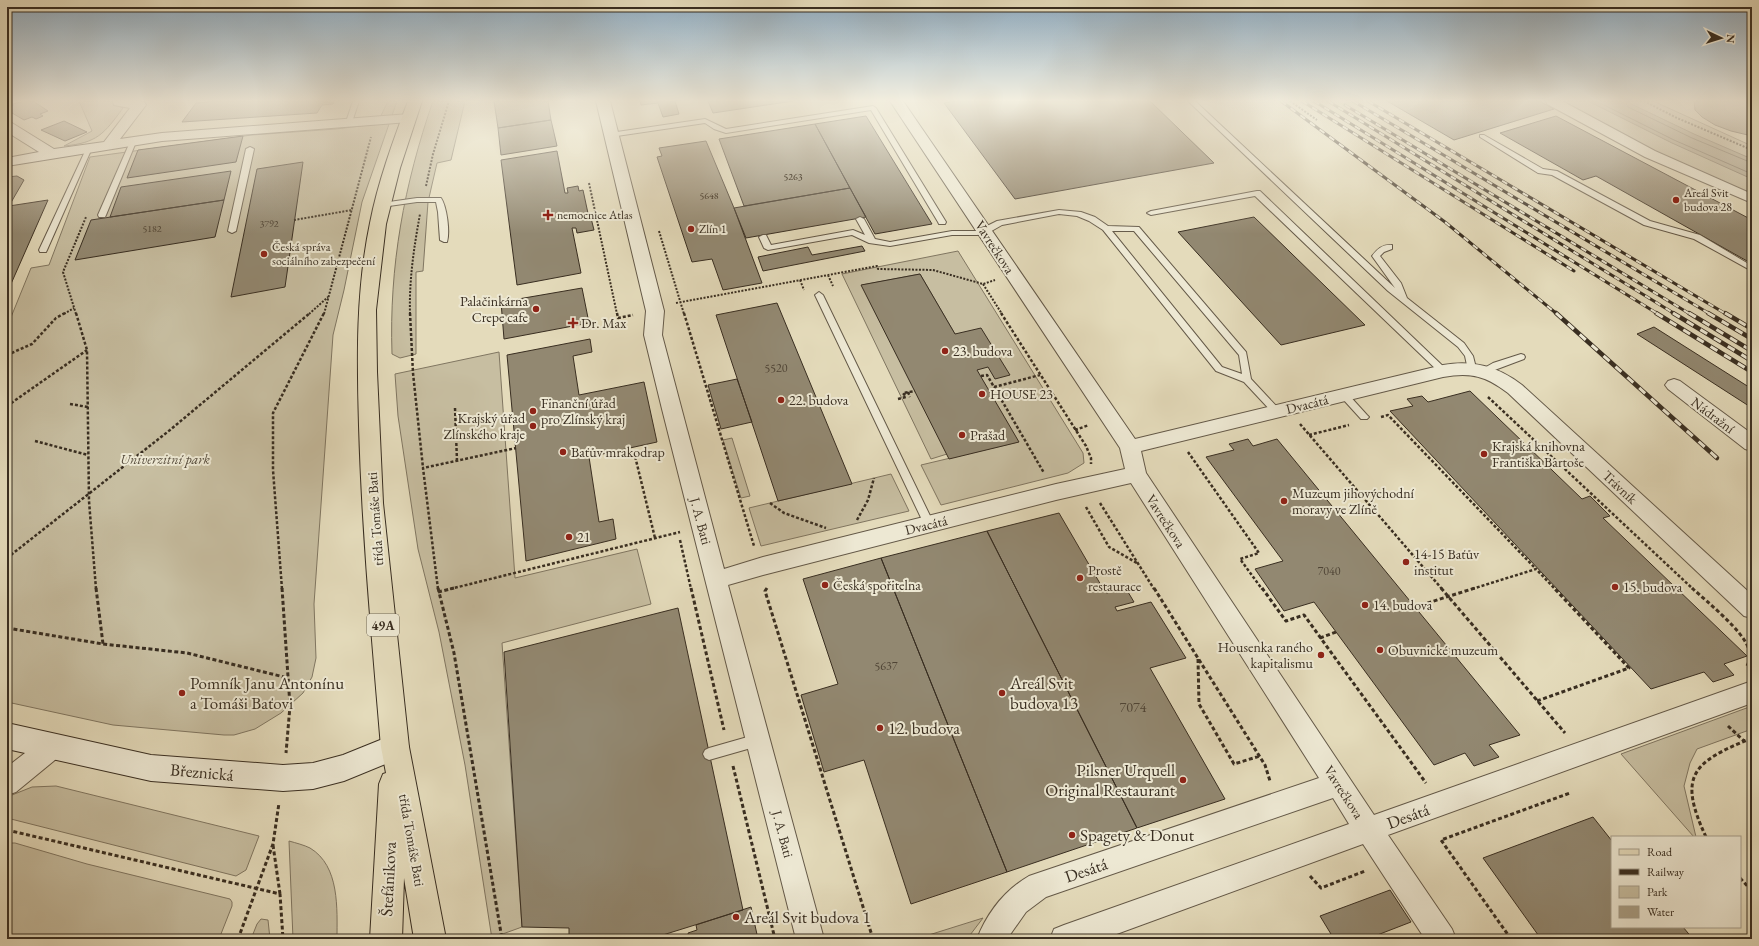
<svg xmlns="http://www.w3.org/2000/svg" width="1759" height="946" font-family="'EB Garamond',serif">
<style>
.green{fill:#c7bea1;stroke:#807661}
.water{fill:#aaa087;stroke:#7d725e}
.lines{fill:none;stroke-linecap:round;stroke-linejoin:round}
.shore{stroke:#726754;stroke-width:1}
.building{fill:#928871;stroke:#392e21}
.lane-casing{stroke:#645948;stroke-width:2}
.street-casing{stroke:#645948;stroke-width:2}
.secondary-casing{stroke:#392e21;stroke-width:2}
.primary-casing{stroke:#392e21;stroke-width:2}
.path-far2{stroke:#392e21;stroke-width:2;stroke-dasharray:2 1.5;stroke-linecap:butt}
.path-far1{stroke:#392e21;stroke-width:2.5;stroke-dasharray:3 2;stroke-linecap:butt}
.path{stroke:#392e21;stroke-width:3;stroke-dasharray:4 2.5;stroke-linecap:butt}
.lane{fill:#ede8d3;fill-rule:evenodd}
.street{fill:#ede8d3;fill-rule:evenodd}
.secondary{fill:#ede8d3;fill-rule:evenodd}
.primary{fill:#e4dbbb;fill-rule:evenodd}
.rail-far1-casing{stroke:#392e21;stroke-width:3}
.rail-casing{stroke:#392e21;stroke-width:4.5}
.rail-far1{stroke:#ede8d3;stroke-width:2;stroke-dasharray:6;stroke-linecap:butt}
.rail{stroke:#ede8d3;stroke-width:3;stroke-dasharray:8;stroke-linecap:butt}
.poi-dot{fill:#8f2418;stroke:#ede8d3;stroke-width:1.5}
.labels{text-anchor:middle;stroke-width:4;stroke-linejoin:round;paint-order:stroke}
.far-number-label{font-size:10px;fill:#4f4435}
.far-poi-label{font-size:12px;fill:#392e21;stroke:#ede8d3;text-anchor:start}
.number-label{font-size:12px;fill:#4f4435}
.shield{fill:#ede8d3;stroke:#6f6656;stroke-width:1}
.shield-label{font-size:13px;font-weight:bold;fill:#392e21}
.street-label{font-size:14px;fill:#392e21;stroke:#ede8d3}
.poi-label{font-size:14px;fill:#392e21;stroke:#ede8d3;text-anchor:start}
.park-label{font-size:14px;font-style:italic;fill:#554b3b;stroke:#ede8d3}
.near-number-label{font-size:14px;fill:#4f4435}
.near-poi-label{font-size:17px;fill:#392e21;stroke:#ede8d3;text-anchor:start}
.near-street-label{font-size:17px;fill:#392e21;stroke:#ede8d3}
</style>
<rect width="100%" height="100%" fill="#e4dbbb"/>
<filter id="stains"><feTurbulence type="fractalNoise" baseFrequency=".005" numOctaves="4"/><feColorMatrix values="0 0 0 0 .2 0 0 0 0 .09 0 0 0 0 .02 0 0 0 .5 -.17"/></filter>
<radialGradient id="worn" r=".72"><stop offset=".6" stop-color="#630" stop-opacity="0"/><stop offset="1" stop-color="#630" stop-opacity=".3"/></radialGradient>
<!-- green -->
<path class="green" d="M79,101H115L114,104L123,108C104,134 97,143 64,146L92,131Z
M388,101H397L362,202L344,290L333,335L314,604L316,658L312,677L303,693L281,713L255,729L234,735H224L113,725L7,702V327L31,268L49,265L90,157L252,135L336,129L377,124Z
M433,101H465L451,160L437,163L428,202L423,271L416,272V354L400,358L392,354C389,266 404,185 433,101Z
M1558,101H1653L1752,146V195C1687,165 1620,138 1558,101Z
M958,251L1083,453L1084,463L1068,473L941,505L921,465L1018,442L920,274L862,285L947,454L931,459L842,274Z
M499,352L515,578L637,549L651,604L502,643L522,927L497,936L498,939H492L465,765L439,632L418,549L398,416L395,374Z
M732,438L750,496L741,498L723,440Z
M891,474L909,511L761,546L749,508Z
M1752,706V729L1697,749L1690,763L1684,786L1696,837H1694L1621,754Z
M56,786L259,836L246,870L236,876L7,818V797L32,787Z
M289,841C296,843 304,845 310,848C340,866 337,909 337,939H293Z
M7,843H15L87,864L230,899L232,902V906L219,939H7Z
M983,918L967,939H916Z
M261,919L268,920L270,939H251L257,924Z"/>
<!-- water -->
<path class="water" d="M1588,101H1625L1694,134L1752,159V179L1672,143Z"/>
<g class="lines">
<!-- shore -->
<path class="shore" d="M1596,101L1674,140L1752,174
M1625,101L1628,107L1692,138L1752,163"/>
</g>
<!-- building -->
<path class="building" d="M26,101H33L48,111L40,114L43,116L36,119L32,117L24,120L7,110V108L14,105L12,104Z
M218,101H323V102H334L333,104L322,105L317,113L182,122L196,103Z
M494,101H548L551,120L498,128Z
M640,101H675L679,114L663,117L658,103L641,105Z
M708,101H793L713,113Z
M955,101H1150L1214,163L1015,199L944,103Z
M1387,101H1539L1554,109L1454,140Z
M1694,101H1752V136L1731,131L1715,125L1702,117L1695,110Z
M866,116L932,224L875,234L815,124Z
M1556,116L1752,220V258L1747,261L1596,176L1583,180L1500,133Z
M551,120L557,146L501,155L498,128Z
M64,121L87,132L65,141L41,130Z
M815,124L850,188L744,206L719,139Z
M243,136L236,162L127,178L138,150Z
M706,141L734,208L762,283L723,290L712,259L692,262L657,157L662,156L659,148Z
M557,151L565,193H568L567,188L578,186L579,191L583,190L589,218H591L594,230L577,233L576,228H572L581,273L517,285L501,160Z
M303,162L285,287L231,297L257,169Z
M231,171L224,200L110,217L121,187Z
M17,176L24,180L9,206L48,200L7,293V177Z
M850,188L866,217L746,238L734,208Z
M224,200L215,237L75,260L91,220Z
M1254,217L1365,325L1281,345L1178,232Z
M862,246L865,251L763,271L758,257L808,247L812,255Z
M920,274L955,334L981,328L1010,375L995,379L988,367L977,370L1019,442L949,459L861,285Z
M582,288L589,323L504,339L501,302Z
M777,303L852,484L778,501L716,315Z
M1654,327L1752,389V408L1637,334Z
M590,339L592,352L573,356L579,395L644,382L657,442L589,457L599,522L613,519L616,539L526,561L507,355Z
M737,379L752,422L721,429L708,385Z
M1470,391L1582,499L1590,496L1610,516L1603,518L1747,656L1724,664L1734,675L1713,682L1704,672L1651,689L1390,411L1413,406L1407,399L1422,396L1428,402Z
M1248,439L1253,446L1277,439L1520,735L1489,745L1499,757L1474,766L1465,753L1434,765L1314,602L1284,611L1255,569L1283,561L1206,457L1234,450L1229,444Z
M1059,513L1105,592L1107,593L1125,587L1134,602L1115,607L1117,611L1151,602L1186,658L1150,668L1225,799L1137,828L987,531Z
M987,531L1137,828L1007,872L881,558Z
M881,558L1007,872L911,904L864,760L824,772L801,695L838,684L803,579Z
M678,608L743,910L650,939H569V928L522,927L504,652Z
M1593,817L1612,841V927H1683L1693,939H1541L1483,858Z
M1390,890L1411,922L1367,939H1334L1320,916Z
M751,907L758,939H689L688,933L697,930L696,925Z"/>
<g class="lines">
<!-- lane casing -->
<g class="lane-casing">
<path id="lane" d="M353,101H359L352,122L349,124L346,122Z
M1188,101H1195L1395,288L1372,256C1377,249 1383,244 1392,245V249L1384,252L1380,256L1401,283L1407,298L1464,343L1473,356L1476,368L1474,370H1468L1465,356L1458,347L1388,291Z
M873,106L876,108L946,222L945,224H939L938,222L871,110L726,133L714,129L705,123L610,137L607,135L610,133L705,119L726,129Z
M1480,135H1484L1543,169L1557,171L1650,221L1700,235L1752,266V271L1694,239L1644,225L1552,175L1538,173L1480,137Z
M133,140L136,142L106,215L105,217H99L98,215L130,142Z
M87,147L92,148L47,250L46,252H40L39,250Z
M250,147L254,149L236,231L232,233L228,231L246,149Z
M1257,191H1260L1446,369L1448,371L1446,373H1440L1255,196L1151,215L1147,213L1151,211Z
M417,198H441C447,207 450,232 447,242H444L440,240L438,212L436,202H417L382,207L378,205L382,203Z
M1059,210L1081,212L1095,217L1108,226L1139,227L1246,352L1251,379L1279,409L1281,411L1279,413H1273L1244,382L1216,371L1103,230L1089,221L1077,216L1059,214L1002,225L988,233L977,235H952L890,246L869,243L852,235L768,250L764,248L759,237L763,235H766L771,245L853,230L865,235L856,219L860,217L864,219L875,239L890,242L952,231H977L997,221ZM1112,231H1134L1239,355L1242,374L1222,367Z
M819,292L823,295L934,524L933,527H925L924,524L815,295Z
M1521,354L1524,355L1525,357L1524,359L1484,374L1479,371L1493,363Z
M1344,392L1347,393L1367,415L1369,417L1367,419H1361L1341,397L1339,395L1341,393Z
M758,734L762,736L764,740L762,744L758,746L709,760L705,758L703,754L705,750L709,748Z"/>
</g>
<!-- street casing -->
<g class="street-casing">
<path id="street" d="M113,101H140L144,102L146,105L120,139L162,133L409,114L414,115L416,118L414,121L409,122L162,141L7,166V158L39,152L7,132V122L12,123L54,149L104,142L130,108L114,105Z
M596,101H610L664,311L662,335L724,569L763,557L1056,484L1125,469L1120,448L890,101H903L1135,439L1443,365C1473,360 1497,366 1522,385L1752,595V618L1744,616L1508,393C1486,376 1471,372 1443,377L1141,451L1146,473L1374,815L1752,681V703L1388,835L1452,929L1456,939H1425L1363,844L1103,939H1050L1054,929L1064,925L1349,824L1333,798L1046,897L1026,912L1007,939H977C987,913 1005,890 1029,876L1319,778L1131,483L1056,500L763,575L728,585L824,939H796L662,409L644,335L646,311Z
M1546,101H1562L1655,151L1752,194V203L1645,157L1547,104Z
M1674,379L1680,381L1752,434V451L1745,449L1668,389L1665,385L1668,381Z
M52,735L61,739L65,747L61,755L16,792L7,795V767L43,739Z"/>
</g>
<!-- secondary casing -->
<g class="secondary-casing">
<path id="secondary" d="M7,723L151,755L283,765L313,763L343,755L395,734L405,738L409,747L405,756L344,781L313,789L283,791L151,781L7,749Z"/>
</g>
<!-- primary casing -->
<g class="primary-casing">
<path id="primary" d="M408,101H422L400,168L386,224L376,310L377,372L383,503L409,747L446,939H414L404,878L402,939H370L379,784L383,774L386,773L381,747C372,640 362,533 359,426C357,358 356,290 370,223C378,182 393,141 408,101Z"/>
</g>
<!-- path-far2 -->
<path class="path-far2" d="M1290,101L1317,120
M1644,101L1677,118L1752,150
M589,183L617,314
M426,186L433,154L449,101
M294,220L352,210
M659,231L684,314
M828,275L833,286
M800,280L804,290
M983,284L1002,314
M676,303L877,266L878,269L933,270L983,284L995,280
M64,314L74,308
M76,314L63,272L86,217
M309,314L328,297
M324,314L371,137
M410,314C409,280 414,247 420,214"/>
<!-- path-far1 -->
<path class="path-far1" d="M76,313L87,350L89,501L96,589
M410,313L413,373L423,468
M617,313L618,318L633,315
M684,313L754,546
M1001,313L1086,446L1091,458V464
M7,355L32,344L56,318L65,313
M981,376L987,375L1044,473
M994,387L1040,375
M908,392L910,397
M1488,397L1693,589
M898,399L906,397L903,393L915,391
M70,404L88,407
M7,406L87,350
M455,408L457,461
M1381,417L1388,415L1536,569
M1300,424L1442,589
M1075,430L1089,425
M1309,435L1349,425
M35,441L88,455
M634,452L655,538
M1188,452L1259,553L1240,559L1262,589
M770,503L784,513L826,528
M1100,503L1154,589
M1086,507L1109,547L1137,563
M857,520L868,500L874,478
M680,540L691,589
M7,558L170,430L310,313
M282,589L273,470V413L324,313
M438,589L423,468L516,448
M450,589L680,532
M1472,589L1536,569L1555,589"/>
<!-- path -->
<path class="path" d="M96,588L103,644
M282,588L290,706L286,753
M438,588L454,653L502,939
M691,588L724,730
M767,588L765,591L873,939
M1154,588L1265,765L1270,781
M1262,588L1286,621L1304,615L1426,783
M1441,588L1565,733
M1692,588C1707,602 1744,631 1749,650C1751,657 1749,662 1746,668
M438,592L454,588
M1415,607L1475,588
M7,628L103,644L187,653L288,678
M1320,638L1336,632
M1198,659L1199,704L1234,764L1260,756
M1537,701L1629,668L1554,588
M1728,726L1744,741
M733,766L775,939
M7,830L280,894L283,939
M1706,837C1677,775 1693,762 1752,738
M273,845L280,894
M1310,876L1321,888L1365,871
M1740,878L1752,891
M238,939L273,844L279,803
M1511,939L1441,840L1570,793"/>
<!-- lane -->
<use href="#lane" class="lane"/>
<!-- street -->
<use href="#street" class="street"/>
<!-- secondary -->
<use href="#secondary" class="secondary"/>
<!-- primary -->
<use href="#primary" class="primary"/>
<!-- rail-far1 casing -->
<g class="rail-far1-casing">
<path id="rail-far1" d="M1281,101L1445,222L1557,314
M1302,101L1574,271
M1314,101L1658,314
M1328,101L1675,314
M1353,101L1710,314
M1368,101L1726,314
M1345,105L1690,314"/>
</g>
<!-- rail casing -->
<g class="rail-casing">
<path id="rail" d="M1556,313L1717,458
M1656,313L1752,372
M1673,313L1752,361
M1689,313L1752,351
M1708,313L1752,339
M1725,313L1752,329"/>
</g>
<!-- rail-far1 -->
<use href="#rail-far1" class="rail-far1"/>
<!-- rail -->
<use href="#rail" class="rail"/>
</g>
<!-- sky -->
<linearGradient id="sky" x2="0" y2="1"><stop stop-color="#8facc1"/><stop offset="0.43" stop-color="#f3efe0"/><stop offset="1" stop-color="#f3efe0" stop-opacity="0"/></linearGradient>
<rect width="1759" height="234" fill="url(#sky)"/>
<!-- markers -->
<g class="poi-dot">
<circle cx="1676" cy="200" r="4"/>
<path d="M546 209h4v4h4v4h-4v4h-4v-4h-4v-4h4z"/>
<circle cx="691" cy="229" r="4"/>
<circle cx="264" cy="254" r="4"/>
<circle cx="536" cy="309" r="4"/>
<path d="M571 317h4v4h4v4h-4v4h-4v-4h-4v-4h4z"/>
<circle cx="945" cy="351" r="4"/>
<circle cx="982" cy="394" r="4"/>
<circle cx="781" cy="400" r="4"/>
<circle cx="533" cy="411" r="4"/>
<circle cx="533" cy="426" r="4"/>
<circle cx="962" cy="435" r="4"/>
<circle cx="563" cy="452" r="4"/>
<circle cx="1484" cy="454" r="4"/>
<circle cx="1284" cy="501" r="4"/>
<circle cx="569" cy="537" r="4"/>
<circle cx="1406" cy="562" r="4"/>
<circle cx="1080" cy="578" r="4"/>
<circle cx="825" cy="585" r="4"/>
<circle cx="1615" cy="587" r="4"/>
<circle cx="1365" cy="605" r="4"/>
<circle cx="1380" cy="650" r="4"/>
<circle cx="1321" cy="655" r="4"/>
<circle cx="182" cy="693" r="4"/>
<circle cx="1002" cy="693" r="4"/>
<circle cx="880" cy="728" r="4"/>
<circle cx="1183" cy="780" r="4"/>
<circle cx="1072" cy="835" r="4"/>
<circle cx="736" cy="917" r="4"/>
</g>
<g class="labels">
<!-- far-number labels -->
<g class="far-number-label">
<text x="793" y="180">5263</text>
<text x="709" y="199">5648</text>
<text x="269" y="227">3792</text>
<text x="152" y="232">5182</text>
</g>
<!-- far-poi labels -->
<g class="far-poi-label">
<text x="1684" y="197">Areál Svit<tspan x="1684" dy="14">budova 28</tspan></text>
<text x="557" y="219">nemocnice Atlas</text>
<text x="699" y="233">Zlín 1</text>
<text x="272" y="251">Česká správa<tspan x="272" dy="14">sociálního zabezpečení</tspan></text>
</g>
<!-- number labels -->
<g class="number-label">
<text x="776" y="372">5520</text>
<text x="1329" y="575">7040</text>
<text x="886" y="670">5637</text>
</g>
<!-- shield labels -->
<rect class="shield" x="367" y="614" width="32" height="22" rx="3"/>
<g class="shield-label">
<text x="383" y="630">49A</text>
</g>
<!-- street labels -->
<g class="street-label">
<text transform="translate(995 247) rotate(57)" y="5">Vavrečkova</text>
<text transform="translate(1307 404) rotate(-14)" y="5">Dvacátá</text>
<text transform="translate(1713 415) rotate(37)" y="5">Nádražní</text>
<text transform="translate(1620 487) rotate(43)" y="5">Trávník</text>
<text transform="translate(375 519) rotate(-94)" y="5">třída Tomáše Bati</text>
<text transform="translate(701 521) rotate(75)" y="5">J. A. Bati</text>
<text transform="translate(1166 521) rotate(57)" y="5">Vavrečkova</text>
<text transform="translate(926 525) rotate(-14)" y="5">Dvacátá</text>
<text transform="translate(1344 792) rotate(57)" y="5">Vavrečkova</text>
<text transform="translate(783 834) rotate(75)" y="5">J. A. Bati</text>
<text transform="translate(412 840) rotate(80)" y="5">třída Tomáše Bati</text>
</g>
<!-- poi labels -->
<g class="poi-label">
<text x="528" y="306" text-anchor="end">Palačinkárna<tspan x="528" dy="16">Crepe cafe</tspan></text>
<text x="581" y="328">Dr. Max</text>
<text x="953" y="356">23. budova</text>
<text x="990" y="399">HOUSE 23</text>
<text x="789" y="405">22. budova</text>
<text x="541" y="408">Finanční úřad<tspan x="541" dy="16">pro Zlínský kraj</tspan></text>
<text x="525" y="423" text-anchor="end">Krajský úřad<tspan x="525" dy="16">Zlínského kraje</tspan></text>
<text x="970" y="440">Prašad</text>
<text x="1492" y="451">Krajská knihovna<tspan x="1492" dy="16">Františka Bartoše</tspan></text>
<text x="571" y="457">Baťův mrakodrap</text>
<text x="1292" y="498">Muzeum jihovýchodní<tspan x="1292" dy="16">moravy ve Zlíně</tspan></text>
<text x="577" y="542">21</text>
<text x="1414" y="559">14-15 Baťův<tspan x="1414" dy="16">institut</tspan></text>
<text x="1088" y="575">Prostě<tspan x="1088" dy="16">restaurace</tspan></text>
<text x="833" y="590">Česká spořitelna</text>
<text x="1623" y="592">15. budova</text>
<text x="1373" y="610">14. budova</text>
<text x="1313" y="652" text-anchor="end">Housenka raného<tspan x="1313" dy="16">kapitalismu</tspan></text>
<text x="1388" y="655">Obuvnické muzeum</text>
</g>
<!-- park labels -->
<g class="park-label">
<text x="165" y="464">Univerzitní park</text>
</g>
<!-- near-number labels -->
<g class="near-number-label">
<text x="1133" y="712">7074</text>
</g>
<!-- near-poi labels -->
<g class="near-poi-label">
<text x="190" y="689">Pomník Janu Antonínu<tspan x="190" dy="20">a Tomáši Baťovi</tspan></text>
<text x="1010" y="689">Areál Svit<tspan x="1010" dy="20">budova 13</tspan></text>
<text x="888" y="734">12. budova</text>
<text x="1175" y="776" text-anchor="end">Pilsner Urquell<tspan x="1175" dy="20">Original Restaurant</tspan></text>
<text x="1080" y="841">Spagety &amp; Donut</text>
<text x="744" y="923">Areál Svit budova 1</text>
</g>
<!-- near-street labels -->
<g class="near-street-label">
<text transform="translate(202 772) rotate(5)" y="6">Březnická</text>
<text transform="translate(1408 816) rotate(-20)" y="6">Desátá</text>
<text transform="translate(1086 870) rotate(-19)" y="6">Desátá</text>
<text transform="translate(388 879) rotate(-87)" y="6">Štefánikova</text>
</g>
</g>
<!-- margin -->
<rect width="1759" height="946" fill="none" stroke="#e4dbbb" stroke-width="24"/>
<rect x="8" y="8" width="1743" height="930" fill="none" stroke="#392e21" stroke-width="2"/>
<rect x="12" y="12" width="1735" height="922" fill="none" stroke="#392e21"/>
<!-- legend -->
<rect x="1611" y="836" width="130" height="92" fill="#ede8d3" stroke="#a59e8c"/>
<rect x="1619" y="849" width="20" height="6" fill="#e4dbbb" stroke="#a59e8c"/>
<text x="1647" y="856" font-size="12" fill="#392e21">Road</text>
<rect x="1619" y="869" width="20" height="6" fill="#392e21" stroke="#a59e8c"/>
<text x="1647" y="876" font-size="12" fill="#392e21">Railway</text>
<rect x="1619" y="886" width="20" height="12" fill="#c7bea1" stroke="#a59e8c"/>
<text x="1647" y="896" font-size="12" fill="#392e21">Park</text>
<rect x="1619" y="906" width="20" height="12" fill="#aaa087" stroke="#a59e8c"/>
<text x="1647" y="916" font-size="12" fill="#392e21">Water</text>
<!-- north arrow -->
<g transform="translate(1721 38) rotate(94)" stroke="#ede8d3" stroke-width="3" paint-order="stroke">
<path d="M0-3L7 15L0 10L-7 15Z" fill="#392e21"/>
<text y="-6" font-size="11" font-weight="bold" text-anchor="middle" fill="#392e21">N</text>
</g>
<rect width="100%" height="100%" filter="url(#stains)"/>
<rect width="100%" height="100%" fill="url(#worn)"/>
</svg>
